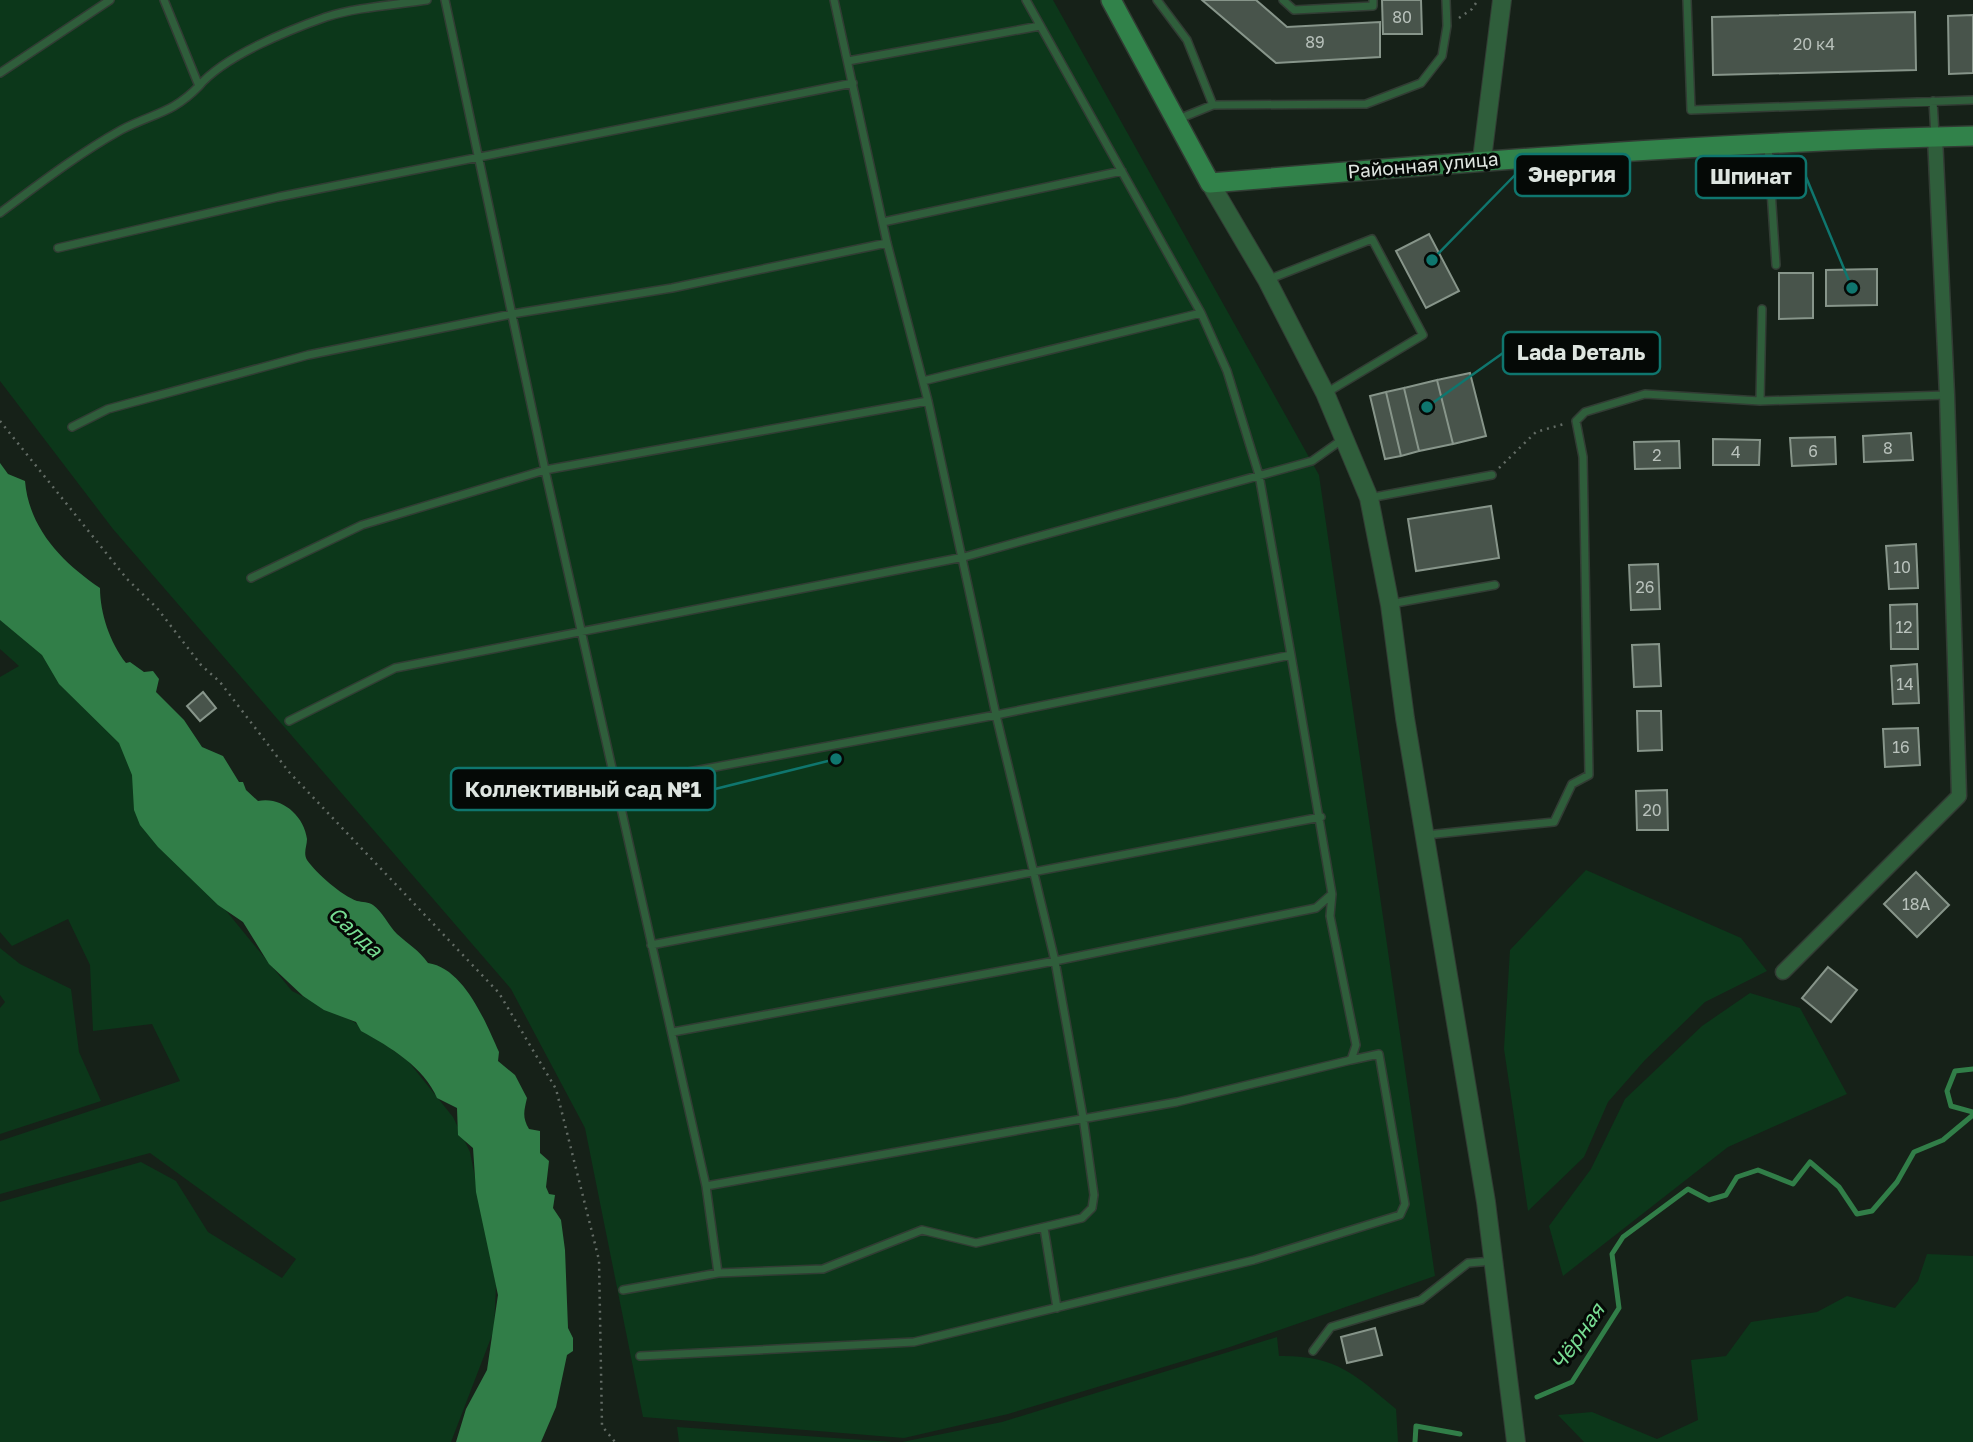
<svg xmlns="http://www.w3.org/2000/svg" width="1973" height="1442" font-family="'Golos Text',sans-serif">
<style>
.green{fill:#0c371a}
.water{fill:#317e48}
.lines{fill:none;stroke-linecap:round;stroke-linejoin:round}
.stream{stroke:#317e48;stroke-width:5}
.building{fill:#48544b;stroke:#87958a;stroke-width:2}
.service-casing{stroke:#323c34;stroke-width:10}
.minor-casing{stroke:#323c34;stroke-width:17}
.tertiary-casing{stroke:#323c34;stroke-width:20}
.secondary-casing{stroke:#323c34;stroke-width:22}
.path{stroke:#636c65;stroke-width:2.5;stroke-dasharray:2 5;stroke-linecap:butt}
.service{stroke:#2f5e3b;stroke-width:7}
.minor{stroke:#2f5e3b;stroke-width:14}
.tertiary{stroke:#2f5e3b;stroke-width:18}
.secondary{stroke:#31824a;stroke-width:19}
.labels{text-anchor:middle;stroke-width:6;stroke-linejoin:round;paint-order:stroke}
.number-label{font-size:16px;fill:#b8c1bb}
.street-label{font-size:19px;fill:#dee5e0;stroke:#050906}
.water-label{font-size:21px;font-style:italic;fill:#77dc92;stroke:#050906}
.leader{fill:none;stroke:#0f766e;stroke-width:2.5}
.callout-dot{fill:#0f766e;stroke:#050906;stroke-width:2.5}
.callout{fill:#050906;stroke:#0f766e;stroke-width:2.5}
.callout-label{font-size:21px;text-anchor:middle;font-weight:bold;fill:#dee5e0}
</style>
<rect width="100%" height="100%" fill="#162118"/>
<!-- green -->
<path class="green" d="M0,0H1053L1319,475L1435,1276L1230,1347L1008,1414L904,1438L643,1417L585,1128L511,989L113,529L0,381Z
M0,619L44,655L114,734L223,907L292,991L354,1022L408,1061L453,1117L470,1152L496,1285L494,1330L451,1442H0V1202L141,1162L176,1181L208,1232L282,1278L296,1259L150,1153L0,1194V1141L180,1081L152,1024L93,1031L90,965L68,919L12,946L0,932V677L19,666L0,649Z
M1586,870L1741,938L1767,971L1705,1002L1645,1060L1608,1102L1584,1157L1528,1211L1504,1049L1510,950Z
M0,948L20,964L71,989L79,1052L101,1101L0,1134V1008L5,1002L0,995Z
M1750,993L1800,1008L1847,1094L1728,1147L1563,1276L1549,1226L1591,1169L1625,1099L1702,1026Z
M1927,1254L1973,1256V1442H1584L1558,1415L1592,1412L1657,1439L1698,1420L1691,1360L1726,1356L1751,1322L1817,1312L1847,1296L1895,1308L1918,1281Z
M1277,1337L1279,1356C1336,1355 1354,1374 1396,1409L1398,1442H902L1002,1422Z
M677,1427L893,1442H679Z"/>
<!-- water -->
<path class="water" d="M0,463L8,474L25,481C29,529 63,563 100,588C100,613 110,643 126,663L130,662L144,672L153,671L159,679L156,692L184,720L202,747L223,756L239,782H243L246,790L258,801C281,796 304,815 307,839C307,846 303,853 307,860C317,874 341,895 357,901C362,902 369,902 373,905C382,911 389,926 397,934C408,944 419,950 428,963C464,968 486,1023 499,1052L498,1061L515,1075L527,1098C524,1111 522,1117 529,1129L540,1131V1153L549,1161L546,1187L549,1194L555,1195L553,1208L561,1220L565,1250L568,1328L573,1338V1351L567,1355L556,1407L541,1442H456L466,1409L487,1370L498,1295L476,1192L473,1148L458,1135L457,1108L437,1098C424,1067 390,1047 361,1031L356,1022L324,1010L303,996L269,964L243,922L218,905L158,847L140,825L134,810L132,775L119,743L59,684L42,655L0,620Z"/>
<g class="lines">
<!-- stream -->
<path class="stream" d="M1973,1069L1955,1071L1947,1091L1951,1106L1973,1112
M1537,1397L1572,1382L1619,1308L1612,1254L1623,1237L1688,1189L1709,1200L1726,1195L1737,1177L1758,1170L1793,1184L1810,1162L1839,1187L1857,1214L1872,1211L1897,1182L1914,1152L1943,1140L1973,1115
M1415,1442L1416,1426L1460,1434"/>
</g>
<!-- building -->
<path class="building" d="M1202,0H1256L1287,27L1380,22V57L1276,63Z
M1382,0H1421L1422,34H1383Z
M1915,12L1916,70L1713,75L1712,17Z
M1973,15V73L1949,74L1948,16Z
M1429,234L1459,291L1426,308L1396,251Z
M1877,269V305L1826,306V270Z
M1779,273H1813V318L1779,319Z
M1470,373L1486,436L1453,444L1437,380Z
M1437,380L1453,444L1419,451L1404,388Z
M1404,388L1419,451L1401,456L1386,392Z
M1386,392L1401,456L1385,459L1370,396Z
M1911,433L1913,460L1864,462L1863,436Z
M1835,437L1836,464L1792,466L1790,438Z
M1713,439L1760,440L1759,465H1713Z
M1679,441L1680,468L1635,469L1634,442Z
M1491,506L1499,558L1416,571L1408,519Z
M1916,544L1918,588L1889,589L1886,546Z
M1658,564L1660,609L1631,610L1629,565Z
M1917,604L1918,649H1891L1890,605Z
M1659,644L1661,686L1634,687L1632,645Z
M1917,664L1919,703L1893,704L1891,666Z
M203,692L216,708L200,721L187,706Z
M1637,711H1661L1662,750L1638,751Z
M1918,728L1920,765L1885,767L1883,729Z
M1667,790L1668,830H1637L1636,791Z
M1916,872L1949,905L1917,937L1884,904Z
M1828,967L1857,990L1831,1022L1802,998Z
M1375,1328L1382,1355L1347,1363L1341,1337Z"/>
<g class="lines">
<!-- service casing -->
<g class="service-casing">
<path id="service" d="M445,0L545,470L706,1186L718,1273
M1157,0L1187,40L1213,105
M1283,0L1294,10L1373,6V0
M1687,0L1691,110L1973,100
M848,61L1040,26
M0,73L110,0
M199,86C224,56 289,30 326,17C357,7 395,5 427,0
M1933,101L1935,135
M1176,120L1213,105L1366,104L1421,83L1442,56L1447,26L1446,0
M1768,146L1776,265
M0,213C39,184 78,154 121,130C153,113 172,114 199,86L164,0
M883,222L1122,171
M58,248L278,197L853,83
M1267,280L1372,239L1423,335L1326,393
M923,381L1201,313
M1760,401L1762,309
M72,427L108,409L308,355L512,314L672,288L887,243
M1369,498L1492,475
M251,578L362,525L545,470L928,401
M1390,604L1495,585
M289,721L395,668L964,557L1312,461L1343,439
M618,785L996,715L1291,655L1259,475L1227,371L1201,313L1026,0
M1426,835L1554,822L1572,784L1589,775L1583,457L1576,421L1585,412L1645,394L1760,401L1947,395
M651,945L1321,817
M673,1032L1055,961L1316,908L1332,894L1291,655
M706,1186L1177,1102L1351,1060L1356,1045L1330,916L1332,894
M1044,1228L1057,1308
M623,1290L718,1273L823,1269L922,1230L976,1243L1082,1218L1092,1208L1094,1195L1083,1117L1055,961L996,715L928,401L887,243L834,0
M1313,1351L1331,1327L1421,1300L1468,1263L1493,1261
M640,1356L914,1342L1254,1260L1400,1215L1405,1204L1379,1054L1351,1060"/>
</g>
<!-- minor casing -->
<g class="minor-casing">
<path id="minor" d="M1783,972L1959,796L1947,395L1935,137"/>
</g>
<!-- tertiary casing -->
<g class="tertiary-casing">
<path id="tertiary" d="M1482,159L1502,0
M1210,183L1267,280L1325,393L1369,498L1390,605L1405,718L1486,1202L1516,1442"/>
</g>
<!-- secondary casing -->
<g class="secondary-casing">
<path id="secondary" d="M1111,0L1210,183C1464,162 1717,142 1973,136"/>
</g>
<!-- path -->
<path class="path" d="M1459,18L1472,9L1478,0
M0,421L127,579L157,608L201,665L220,682L289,772L499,993L556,1089L599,1260L602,1426L615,1442
M1499,468L1536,432L1564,424"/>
<!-- service -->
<use href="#service" class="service"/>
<!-- minor -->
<use href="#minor" class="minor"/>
<!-- tertiary -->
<use href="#tertiary" class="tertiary"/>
<!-- secondary -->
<use href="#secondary" class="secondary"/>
</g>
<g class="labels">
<!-- number labels -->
<g class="number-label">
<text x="1402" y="23">80</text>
<text x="1315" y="48">89</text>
<text x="1814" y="50">20 к4</text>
<text x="1888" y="454">8</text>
<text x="1813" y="457">6</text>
<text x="1736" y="458">4</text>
<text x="1657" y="461">2</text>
<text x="1902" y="573">10</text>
<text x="1645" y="593">26</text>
<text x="1904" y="633">12</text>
<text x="1905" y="690">14</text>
<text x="1901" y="753">16</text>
<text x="1652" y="816">20</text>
<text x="1916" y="910">18А</text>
</g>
<!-- street labels -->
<g class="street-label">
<text transform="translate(1423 165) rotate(-5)" y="7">Районная улица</text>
</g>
<!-- water labels -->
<g class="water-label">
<text transform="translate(355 932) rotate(42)" y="7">Салда</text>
<text transform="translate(1578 1337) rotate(-55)" y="7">Чёрная</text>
</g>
</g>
<!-- callouts -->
<path class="leader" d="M1432 260L1515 175M1852 288L1806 177M1427 407L1503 353M836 759L715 789"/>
<g class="callout-dot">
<circle cx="1432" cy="260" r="7"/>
<circle cx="1852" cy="288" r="7"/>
<circle cx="1427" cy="407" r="7"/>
<circle cx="836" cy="759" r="7"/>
</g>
<g class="callout">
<rect x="1515" y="154" width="115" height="42" rx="7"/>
<rect x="1696" y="156" width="110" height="42" rx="7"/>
<rect x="1503" y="332" width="157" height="42" rx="7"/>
<rect x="451" y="768" width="264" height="42" rx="7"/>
</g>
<g class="callout-label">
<text x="1572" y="182">Энергия</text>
<text x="1751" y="184">Шпинат</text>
<text x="1581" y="360">Lada Dеталь</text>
<text x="583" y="797">Коллективный сад №1</text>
</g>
</svg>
